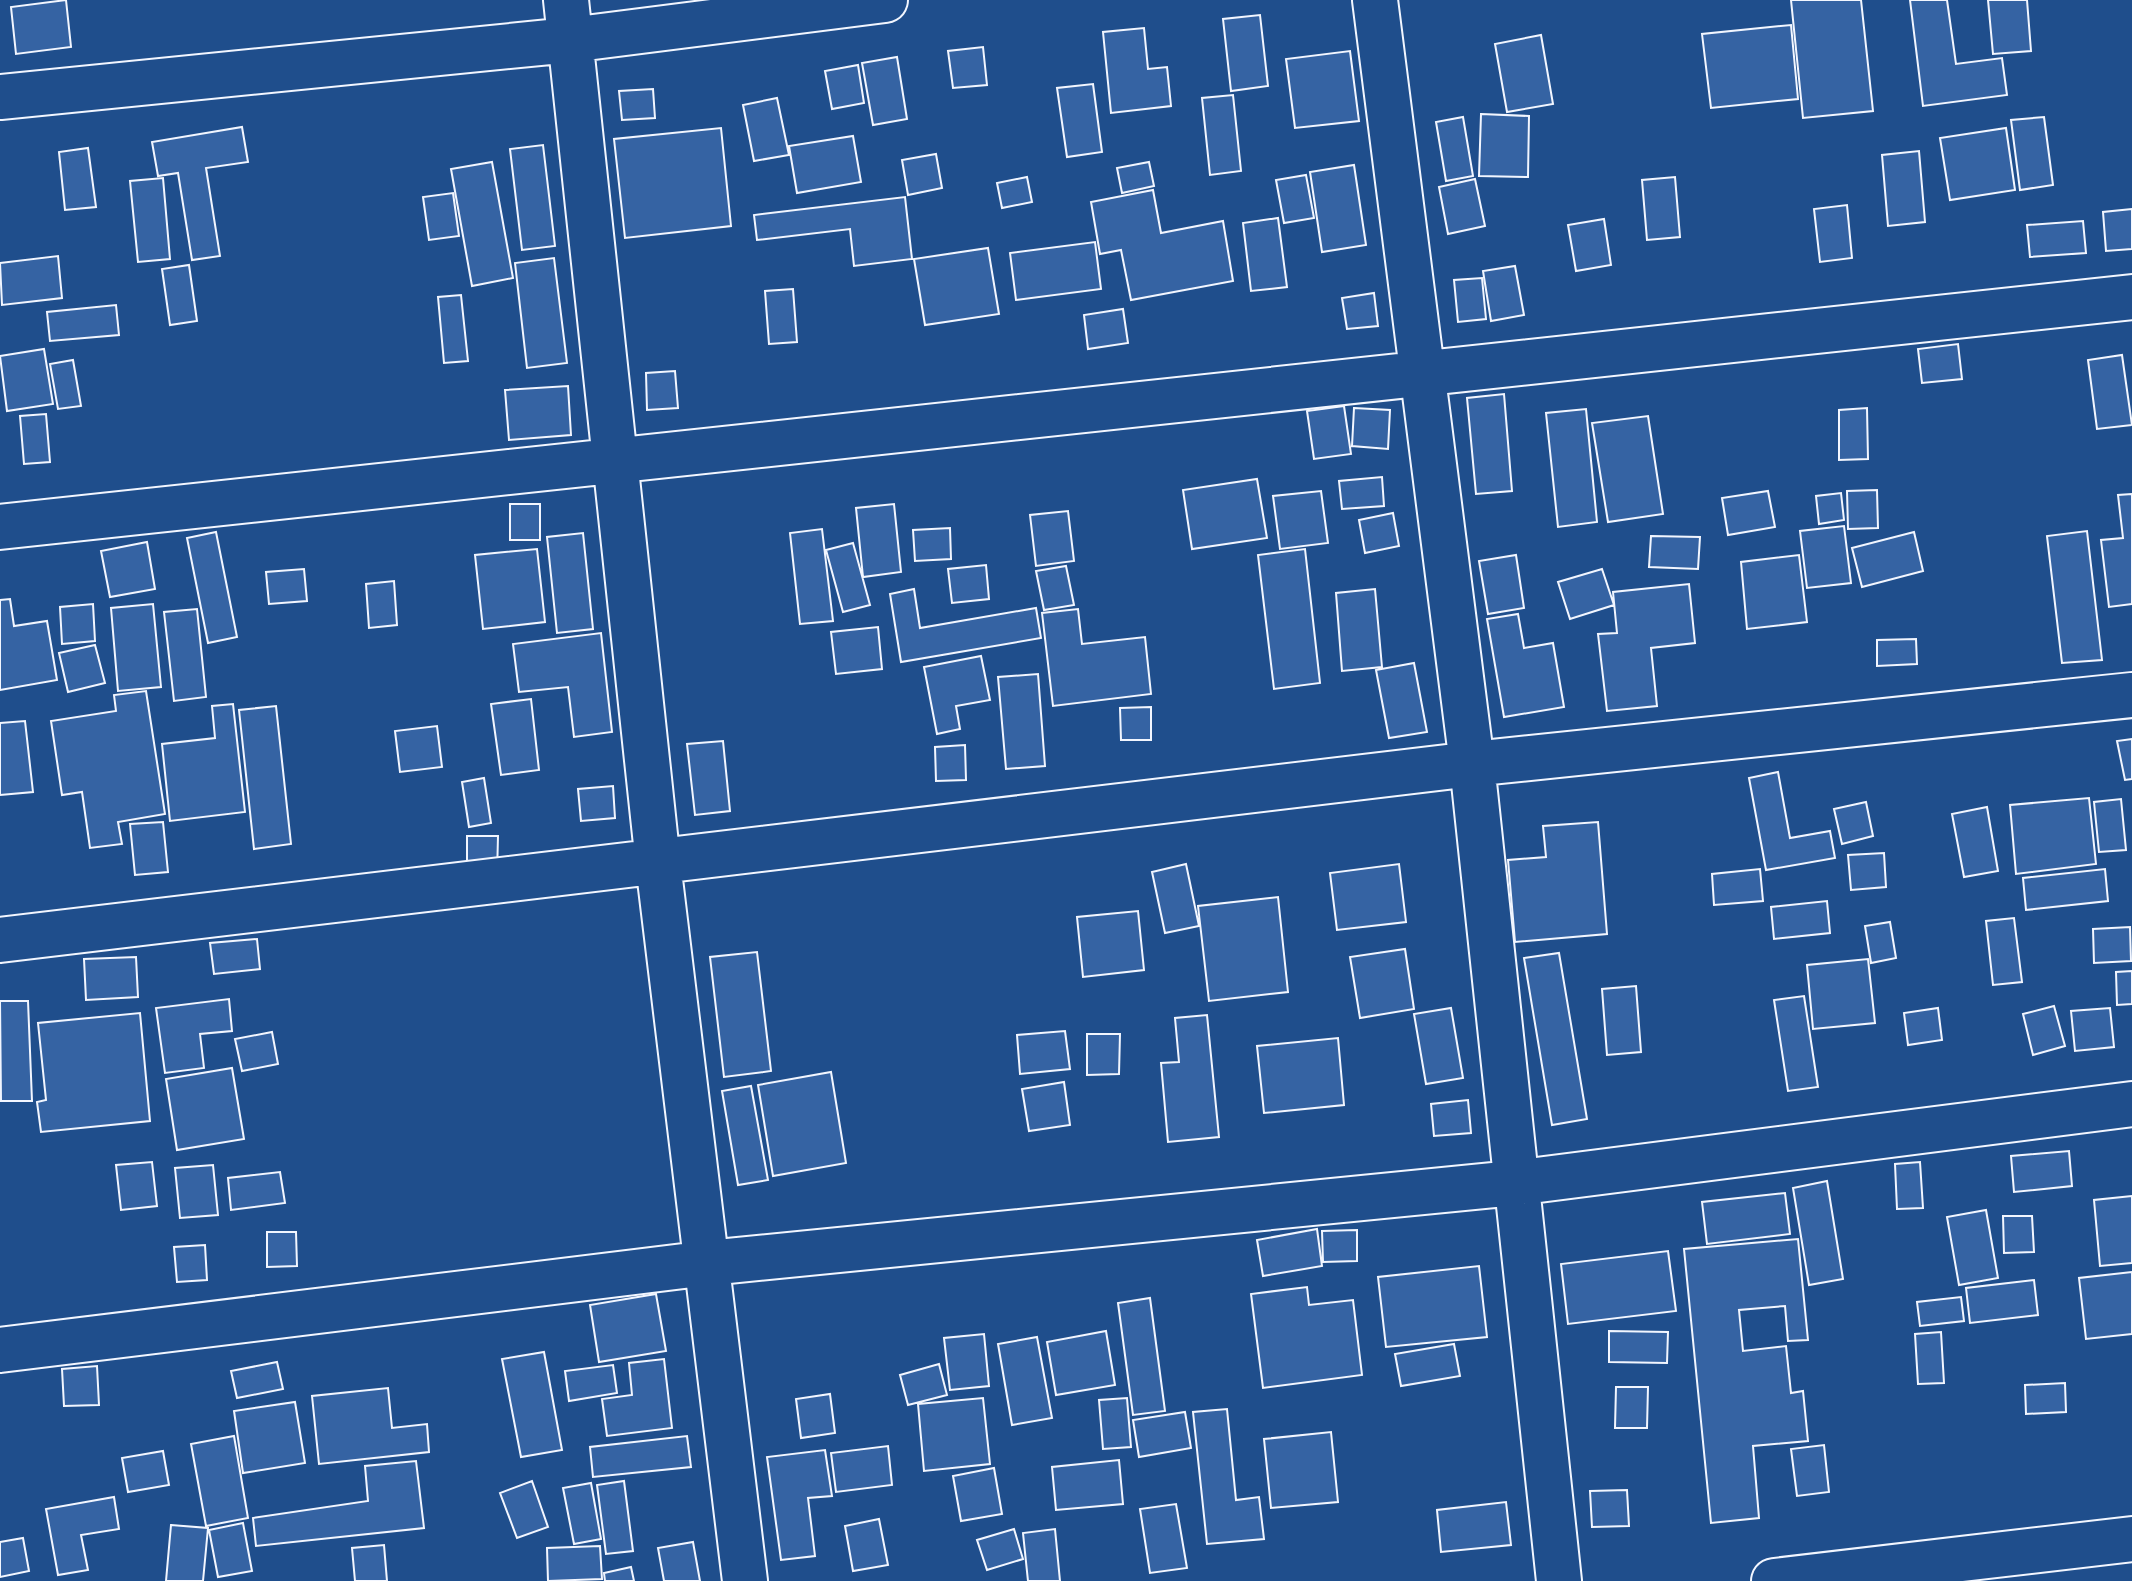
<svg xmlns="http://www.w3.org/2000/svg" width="2132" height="1581" font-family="Commissioner,sans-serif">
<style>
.building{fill:#3563a3;stroke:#f2f6ff;stroke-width:2}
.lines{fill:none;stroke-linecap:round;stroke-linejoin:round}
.minor-casing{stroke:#f2f6ff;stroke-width:48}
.minor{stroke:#1f4e8c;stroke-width:44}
</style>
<rect width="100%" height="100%" fill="#1f4e8c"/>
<!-- building -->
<path class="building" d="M66,0L71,47L16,54L11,7Z
M1791,0H1861L1873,111L1803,118Z
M1910,0H1947L1956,64L2002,58L2007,95L1923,106Z
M1988,0H2027L2031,51L1993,54Z
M1260,15L1268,86L1231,91L1223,19Z
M1791,25L1798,99L1711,108L1702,34Z
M1144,28L1148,69L1167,67L1171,106L1111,113L1103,32Z
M1541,35L1553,104L1507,112L1495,44Z
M983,47L987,85L953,88L948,51Z
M1350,51L1359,121L1295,128L1286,59Z
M897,57L907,119L873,125L862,63Z
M858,65L864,103L832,109L825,71Z
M1093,84L1102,152L1067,157L1057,88Z
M653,89L655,118L622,120L619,91Z
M1233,95L1241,171L1210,175L1202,98Z
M777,98L789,155L754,161L743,105Z
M1481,114L1529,116L1528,177L1479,176Z
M1463,117L1473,176L1446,181L1436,122Z
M2044,117L2053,185L2020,190L2011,120Z
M242,127L248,162L206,168L220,256L192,260L178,173L158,176L152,142Z
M721,128L731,226L625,238L614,139Z
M2006,128L2015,190L1950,200L1940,138Z
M853,136L861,182L797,193L789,146Z
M543,145L555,246L522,250L510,149Z
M88,148L96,207L65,210L59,152Z
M1919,151L1925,222L1888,226L1882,155Z
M936,154L942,188L908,195L902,160Z
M492,162L513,278L472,286L451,169Z
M1149,162L1154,186L1122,193L1117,168Z
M1354,165L1366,245L1322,252L1310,172Z
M1306,175L1314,218L1284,223L1276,180Z
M1027,177L1032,202L1002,208L997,183Z
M1675,177L1680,237L1647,240L1642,180Z
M163,178L170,259L138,262L130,181Z
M1475,179L1485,226L1448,234L1439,187Z
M1153,190L1161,233L1223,221L1233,281L1131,300L1121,250L1100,254L1091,202Z
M453,193L459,236L429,240L423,197Z
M905,197L912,259L854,266L850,229L757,240L754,215Z
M1847,205L1852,258L1820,262L1814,209Z
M2132,209V249L2106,251L2103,212Z
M1278,218L1287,287L1251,291L1243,223Z
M1604,219L1611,265L1576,271L1568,225Z
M2083,221L2086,253L2030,257L2027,225Z
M1095,242L1101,289L1016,300L1010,253Z
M988,248L999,314L925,325L914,259Z
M58,256L62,298L2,305L0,263Z
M554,258L567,363L527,368L515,263Z
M189,265L197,321L170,325L162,269Z
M1515,266L1524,315L1491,321L1483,271Z
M1482,278L1486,319L1458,322L1454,280Z
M793,289L797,342L769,344L765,291Z
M1374,293L1378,326L1347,329L1342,298Z
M461,295L468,361L444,363L438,297Z
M116,305L119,335L50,341L47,312Z
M1123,309L1128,343L1088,349L1084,315Z
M1958,344L1962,379L1922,383L1918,349Z
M44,349L53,404L7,411L0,356Z
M2122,355L2132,425L2097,429L2088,360Z
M73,360L81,406L58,409L50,364Z
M675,371L678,408L647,410L646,373Z
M568,386L571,435L509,440L505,390Z
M1504,394L1512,491L1476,494L1467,398Z
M1344,406L1351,454L1314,459L1307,411Z
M1354,408L1390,410L1388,449L1352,446Z
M1867,408L1868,459L1839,460V410Z
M1586,409L1597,522L1558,527L1546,413Z
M46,414L50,462L24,464L20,416Z
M1648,416L1663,514L1608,522L1592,423Z
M1382,477L1384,506L1342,509L1339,481Z
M1257,479L1267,538L1192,549L1183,490Z
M1877,490L1878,528L1848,529L1847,491Z
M1321,491L1328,543L1280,549L1273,496Z
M1768,491L1775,527L1728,535L1722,498Z
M1841,493L1844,520L1819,524L1816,496Z
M2132,494V604L2109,607L2101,540L2123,538L2118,495Z
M510,504H540V540H510Z
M894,504L901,572L863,577L856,508Z
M1068,511L1074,561L1036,566L1030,515Z
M1393,513L1399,546L1365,553L1359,520Z
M1844,526L1851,583L1807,588L1800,531Z
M950,528L951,559L915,561L913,530Z
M822,529L833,621L800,624L790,533Z
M2087,531L2102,660L2062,663L2047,536Z
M216,532L237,637L208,643L187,538Z
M1914,532L1923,571L1862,587L1852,548Z
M583,533L593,629L557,633L547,537Z
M1651,536L1700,537L1698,569L1649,567Z
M147,542L155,589L110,597L101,551Z
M853,543L870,605L843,612L826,550Z
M537,549L545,622L483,629L475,555Z
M1305,549L1320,683L1274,689L1258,555Z
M1516,555L1524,608L1488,614L1479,561Z
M1799,555L1807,622L1747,629L1741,562Z
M986,565L989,599L952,603L948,569Z
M1066,566L1074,605L1044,610L1036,571Z
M304,569L307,601L269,604L266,572Z
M1602,569L1614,605L1570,619L1558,582Z
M394,581L397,625L369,628L366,584Z
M1689,584L1695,643L1651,648L1657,706L1607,711L1598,634L1617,633L1613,592Z
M914,589L920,628L1036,608L1041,638L901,662L890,594Z
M1375,589L1382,667L1342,671L1336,593Z
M10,599L14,626L47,621L57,680L0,690V600Z
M93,604L95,641L62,644L60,607Z
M153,604L161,687L118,691L111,608Z
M197,609L206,697L174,701L164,612Z
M1078,609L1082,644L1145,637L1151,694L1053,706L1042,613Z
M1518,614L1524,648L1553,643L1564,707L1504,717L1487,619Z
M878,627L882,669L836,674L831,632Z
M601,633L612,732L574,737L568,687L519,692L513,644Z
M1916,639L1917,664L1877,666V640Z
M95,645L105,683L68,692L59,653Z
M981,656L990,700L956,706L960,729L937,734L924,667Z
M1414,663L1427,732L1389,738L1376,670Z
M1038,674L1045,766L1006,769L998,677Z
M146,691L165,814L118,822L122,844L90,848L82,792L62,795L51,721L116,711L114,695Z
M531,699L539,770L501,775L491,704Z
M233,704L245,812L170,821L162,744L215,738L212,706Z
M276,706L291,844L254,849L239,710Z
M1151,707V740H1121L1120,708Z
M25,721L33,792L0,795V723Z
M437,726L442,767L400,772L395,731Z
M2132,739V779L2125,780L2117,741Z
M723,741L730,811L695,815L687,744Z
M965,745L966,780L936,781L935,747Z
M1778,772L1790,838L1830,831L1835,858L1766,870L1749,778Z
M484,778L491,823L469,827L462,782Z
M613,786L615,818L581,821L578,789Z
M2089,798L2096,864L2016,874L2010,805Z
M2121,799L2126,850L2099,852L2094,802Z
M1866,802L1873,836L1842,844L1834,809Z
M1987,807L1998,871L1964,877L1952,814Z
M163,822L168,872L135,875L130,824Z
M1598,822L1607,934L1515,942L1508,860L1546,857L1543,826Z
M467,836H498L497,876H467Z
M1884,853L1886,887L1851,890L1848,855Z
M1186,864L1199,926L1165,933L1152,872Z
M1399,864L1406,922L1337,930L1330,873Z
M1760,869L1763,901L1714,905L1712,874Z
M2105,869L2108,901L2026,910L2023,878Z
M1278,897L1288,992L1209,1001L1198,906Z
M1827,901L1830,933L1774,939L1771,907Z
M1138,911L1144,970L1083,977L1077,917Z
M2014,918L2022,982L1993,985L1986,921Z
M1890,922L1896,958L1871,963L1865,926Z
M2130,927L2131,961L2094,963L2093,929Z
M257,939L260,969L214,974L210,943Z
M1405,949L1414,1009L1360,1018L1350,957Z
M757,952L771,1071L724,1077L710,957Z
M1559,953L1587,1119L1552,1125L1524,958Z
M136,957L138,997L86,1000L84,959Z
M1868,959L1875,1023L1813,1029L1807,965Z
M2132,971V1004L2117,1005L2116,972Z
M1636,986L1641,1052L1607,1055L1602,989Z
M1804,996L1818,1087L1788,1091L1774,1000Z
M229,999L232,1031L200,1034L204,1068L165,1073L156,1008Z
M0,1001H28L32,1101H1Z
M2054,1006L2065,1046L2033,1055L2023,1014Z
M1451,1008L1463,1078L1426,1084L1414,1014Z
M1938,1008L1942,1040L1908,1045L1904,1013Z
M2110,1008L2114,1047L2075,1051L2071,1011Z
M140,1013L150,1121L41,1132L37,1102L46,1100L38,1023Z
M1207,1015L1219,1137L1168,1142L1161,1063L1179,1062L1175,1018Z
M1065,1031L1070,1069L1020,1074L1017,1035Z
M272,1032L278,1064L242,1071L235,1039Z
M1087,1034H1120L1119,1074L1087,1075Z
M1338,1038L1344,1105L1264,1113L1257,1046Z
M232,1068L244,1139L177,1150L166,1079Z
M831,1072L846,1163L773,1176L758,1085Z
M1064,1082L1070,1125L1029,1131L1022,1089Z
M751,1086L768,1180L738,1185L722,1091Z
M1468,1100L1471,1133L1434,1136L1431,1104Z
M2069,1151L2072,1186L2014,1192L2011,1156Z
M152,1162L157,1206L121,1210L116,1165Z
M1920,1162L1923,1208L1897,1209L1895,1164Z
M213,1165L218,1215L180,1218L175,1168Z
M280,1172L285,1203L231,1210L228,1178Z
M1827,1181L1843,1279L1809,1285L1793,1188Z
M1785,1193L1790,1234L1707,1244L1702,1202Z
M2132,1196V1263L2100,1266L2094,1200Z
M1986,1210L1998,1278L1959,1285L1947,1217Z
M2003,1216H2032L2034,1252L2004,1253Z
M1317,1229L1322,1266L1263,1276L1257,1240Z
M1357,1230V1261L1323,1262L1322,1231Z
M267,1232H296L297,1266L267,1267Z
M1798,1239L1808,1340L1788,1341L1785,1306L1739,1310L1743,1351L1786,1346L1791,1393L1803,1391L1808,1441L1753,1446L1759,1518L1711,1523L1684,1249Z
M205,1245L207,1280L177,1282L174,1247Z
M1668,1251L1676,1311L1568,1324L1561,1264Z
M1479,1266L1487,1337L1386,1347L1378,1277Z
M2132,1272V1334L2086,1339L2079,1278Z
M2034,1280L2038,1315L1970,1323L1966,1288Z
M1307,1287L1309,1305L1353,1300L1362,1375L1263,1388L1251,1294Z
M656,1294L666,1351L599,1362L590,1305Z
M1961,1297L1964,1321L1920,1326L1917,1302Z
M1150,1298L1165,1411L1133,1415L1118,1303Z
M1106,1331L1115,1385L1056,1395L1047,1342Z
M1609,1331L1668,1332L1667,1363L1609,1362Z
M1941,1332L1944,1383L1918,1384L1915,1334Z
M984,1334L989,1386L950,1390L944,1338Z
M1037,1337L1052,1418L1012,1425L998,1344Z
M1454,1344L1460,1376L1401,1386L1395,1354Z
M544,1352L562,1450L521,1457L502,1359Z
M664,1359L672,1428L607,1436L602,1399L632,1395L629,1363Z
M277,1362L283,1389L237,1398L231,1371Z
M939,1364L947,1395L908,1405L900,1375Z
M613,1365L617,1393L569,1401L565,1371Z
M97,1366L99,1405L64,1406L62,1369Z
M2065,1383L2066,1412L2026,1414L2025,1385Z
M1616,1387H1648L1647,1428H1615Z
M388,1388L392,1428L427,1424L429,1452L319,1464L312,1396Z
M830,1394L835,1433L801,1438L796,1399Z
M983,1398L990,1464L924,1471L918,1404Z
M1127,1398L1131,1447L1103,1449L1099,1400Z
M295,1402L305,1463L243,1473L234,1411Z
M1227,1409L1236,1500L1259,1497L1264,1539L1207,1544L1193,1412Z
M1185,1412L1191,1448L1139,1457L1133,1420Z
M1331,1432L1338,1502L1271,1508L1264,1439Z
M234,1436L248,1518L206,1526L191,1444Z
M687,1436L691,1467L593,1477L590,1447Z
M1824,1445L1829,1492L1797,1496L1791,1449Z
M888,1446L892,1485L836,1492L831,1453Z
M825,1450L832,1496L808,1498L815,1556L781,1560L767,1457Z
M163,1451L169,1485L128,1492L122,1458Z
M1119,1460L1123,1504L1056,1510L1052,1467Z
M416,1461L424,1528L256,1546L253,1518L368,1501L365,1466Z
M994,1468L1002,1514L961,1521L953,1476Z
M532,1481L548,1527L517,1538L500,1493Z
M624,1481L633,1551L606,1554L597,1485Z
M591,1483L601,1539L574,1544L563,1488Z
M1627,1490L1629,1526L1592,1527L1590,1491Z
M114,1497L119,1529L81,1535L88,1570L58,1575L46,1509Z
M1506,1502L1511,1545L1441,1552L1437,1510Z
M1176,1504L1187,1568L1150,1573L1140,1509Z
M879,1519L888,1565L853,1571L845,1526Z
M243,1523L252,1571L218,1577L209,1530Z
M171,1525L208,1528L203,1581H166Z
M1014,1529L1023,1559L987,1570L977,1540Z
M1055,1529L1060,1581H1028L1023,1533Z
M23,1538L29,1571L0,1577V1542Z
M693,1542L700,1581H664L658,1548Z
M384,1545L387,1581H355L352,1548Z
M600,1546L602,1579L548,1581L547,1548Z
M631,1567L634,1581H605L604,1573Z"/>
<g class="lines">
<!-- minor casing -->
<g class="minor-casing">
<path id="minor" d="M566,0L658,863L745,1581
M1375,0L1472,764L1559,1581
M0,97L570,40L885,0
M0,527L2132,297
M0,940L1472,764L2132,695
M0,1350L708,1263L1514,1183L2132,1104
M1774,1581L2132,1539"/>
</g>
<!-- minor -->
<use href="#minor" class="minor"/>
</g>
</svg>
